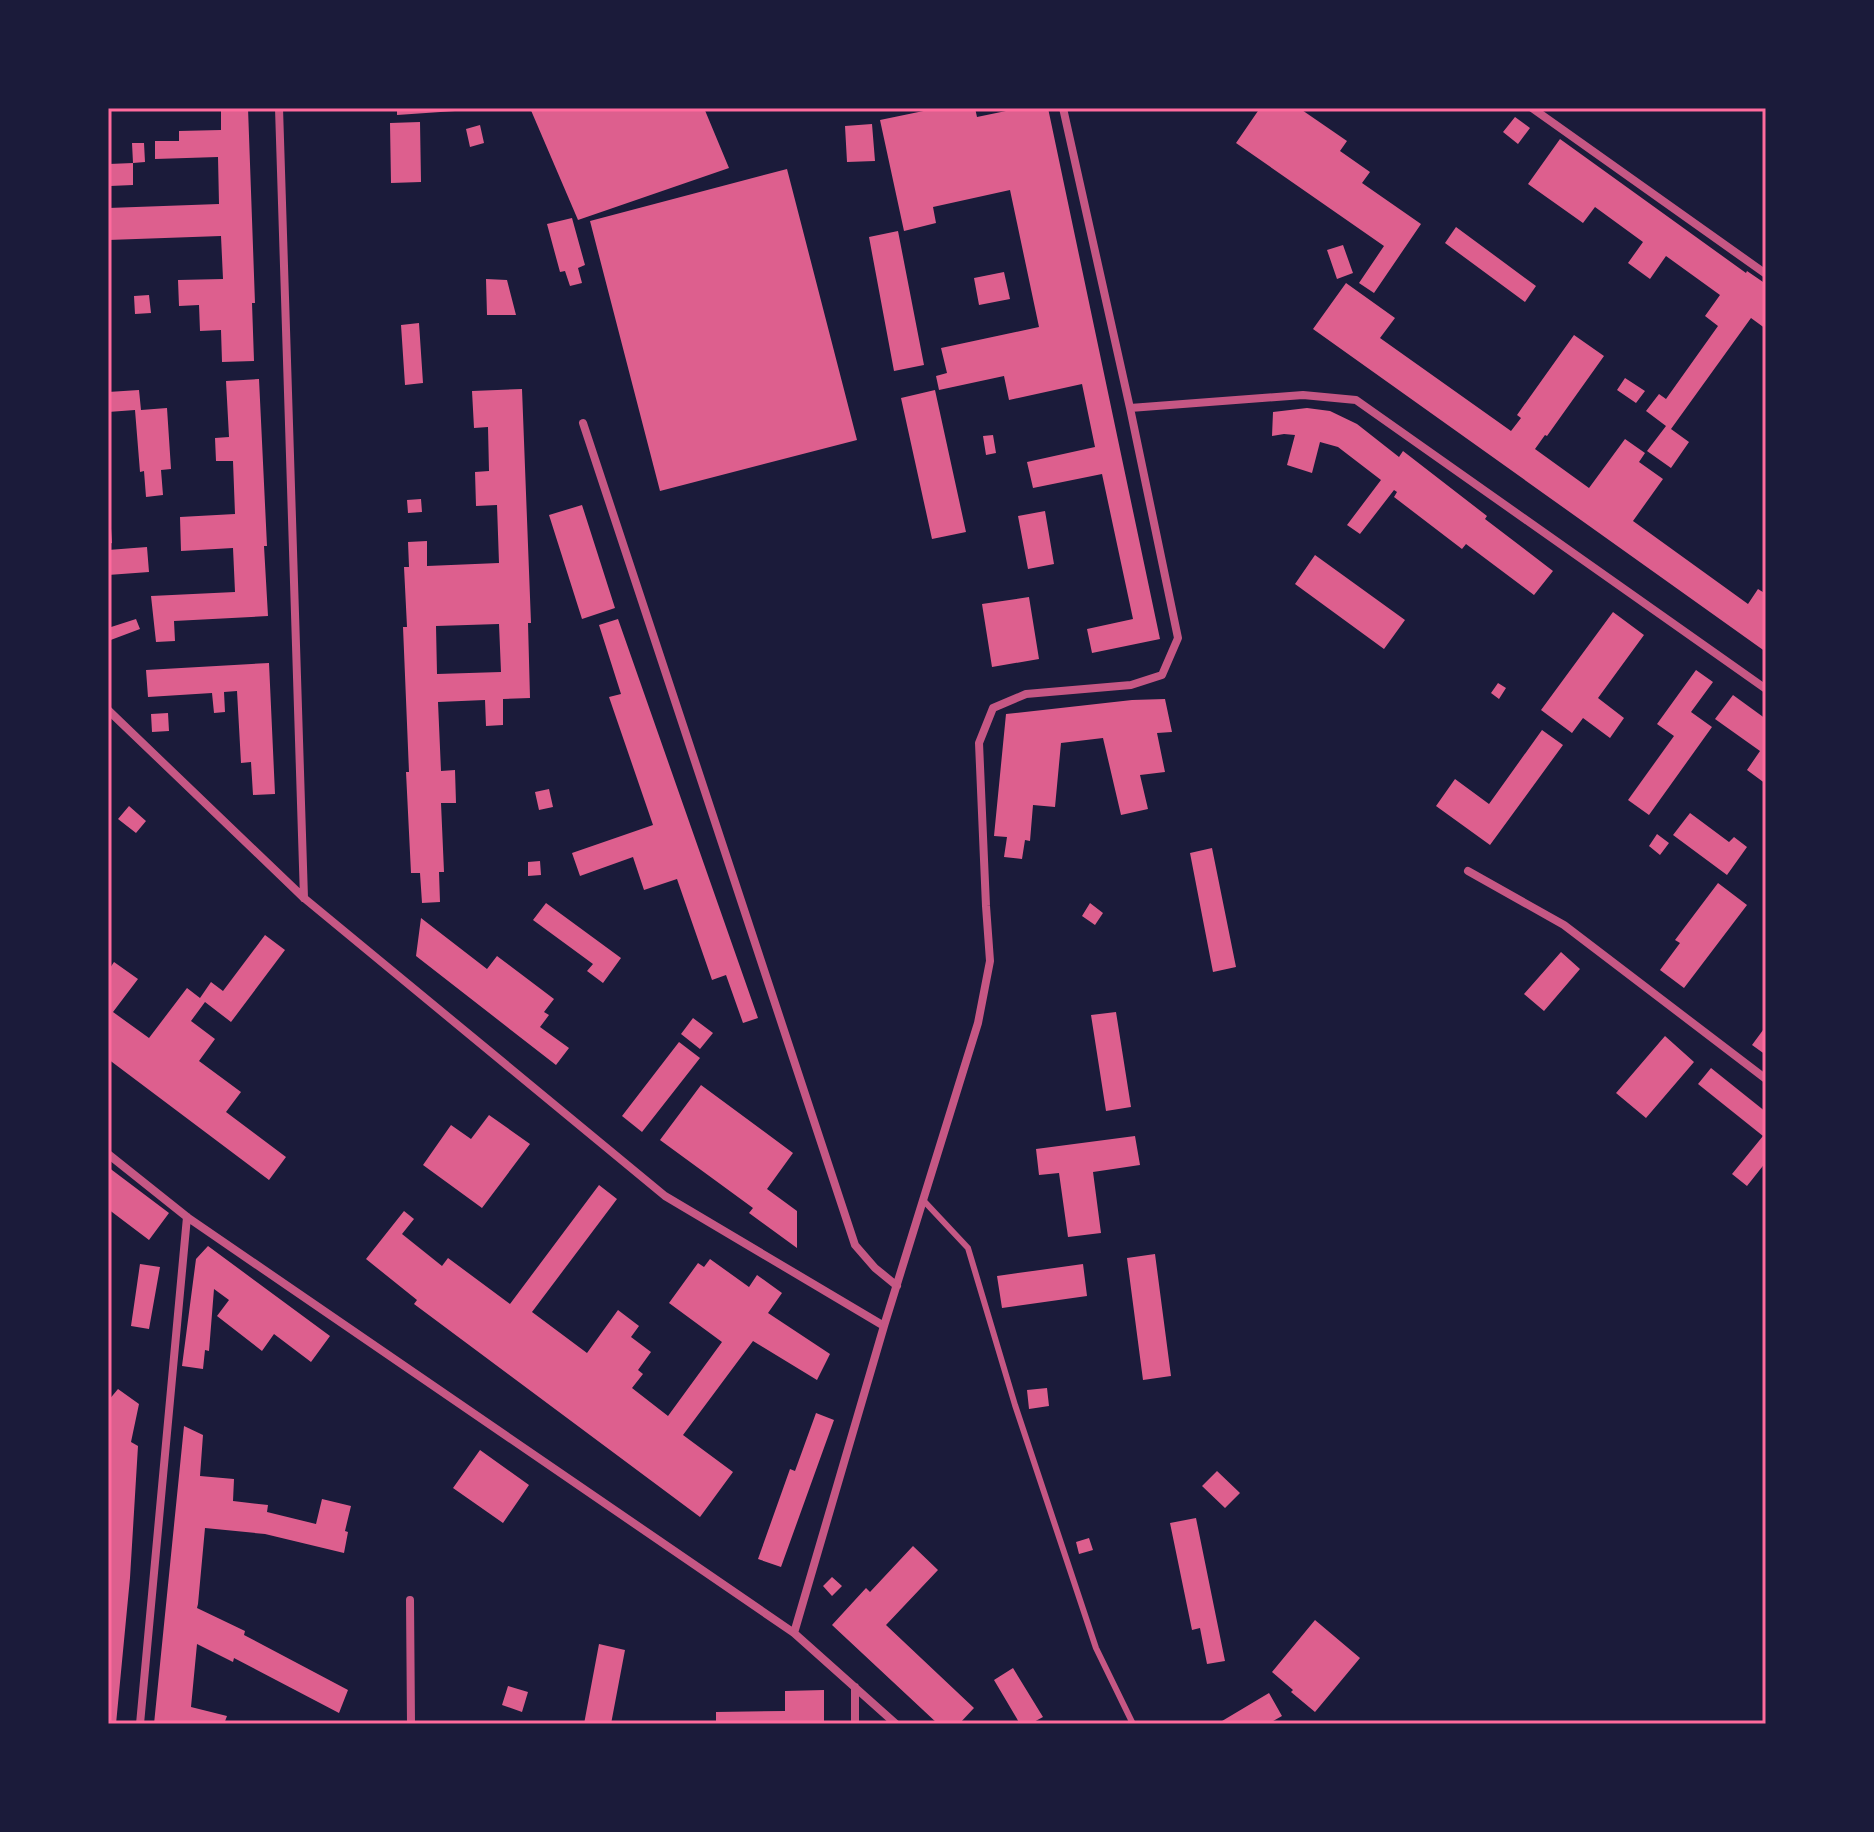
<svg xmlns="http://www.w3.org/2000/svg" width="1874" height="1832" font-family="'Noto Sans',sans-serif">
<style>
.building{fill:#dd5f8e;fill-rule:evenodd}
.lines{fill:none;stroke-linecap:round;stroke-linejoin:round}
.service{stroke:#c65784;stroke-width:6}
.minor{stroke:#c65784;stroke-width:8}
.neatline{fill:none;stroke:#ff6b9d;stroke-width:3}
</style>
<rect width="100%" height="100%" fill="#1b1b3a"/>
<!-- building -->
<path class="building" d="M221,108H248L255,303H252L254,361L222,362L221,330L200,331L199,305L179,306L178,280L223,279L221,236L108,240V208L219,204L218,157L155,159V141H179V131L221,130Z
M397,108H454L455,111L397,115Z
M530,108H704L729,168L578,220Z
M938,108H975L977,117L1020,108H1048L1160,639L1092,653L1087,629L1133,619L1102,474L1033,488L1027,462L1095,447L1082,384L1009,400L1004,376L939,390L936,376L947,373L941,348L1039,327L1010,190L933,207L936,223L904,231L880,120Z
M1260,108H1299L1347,141L1340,151L1370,172L1362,183L1421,224L1374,293L1359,283L1384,246L1236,143Z
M1515,117L1530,128L1518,144L1503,132Z
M420,122L421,182L391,183L390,123Z
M872,124L875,161L847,162L845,126Z
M480,125L484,143L470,147L466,129Z
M1560,139L1746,273L1747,271L1766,284V329L1751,318L1671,429L1689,442L1671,468L1647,451L1666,426L1646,411L1659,394L1666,399L1718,326L1705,316L1720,295L1666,256L1650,279L1628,263L1643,242L1595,207L1583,223L1528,184Z
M132,143H144L145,162L133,163Z
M133,163V185L110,186L109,164Z
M787,169L857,440L660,491L590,221Z
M572,218L585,265L578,268L582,283L570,286L565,271L560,272L547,224Z
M1456,227L1536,286L1525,302L1445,243Z
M898,231L924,365L894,371L869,237Z
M1343,245L1353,273L1337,279L1327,250Z
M1004,272L1010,299L979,305L974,278Z
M486,279L507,280L516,315H487Z
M1346,283L1395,318L1380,338L1511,431L1521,418L1517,415L1574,335L1604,356L1547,436L1545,435L1535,449L1589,488L1625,439L1645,453L1639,462L1663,479L1633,521L1748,604L1758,589L1766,594V652L1313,329Z
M149,295L151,313L135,314L134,296Z
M419,323L423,383L405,385L401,325Z
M1625,378L1645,391L1636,403L1617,390Z
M259,379L267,546H264L268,616L174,621L175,641L156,642L151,596L235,592L233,548L181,551L180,517L235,514L233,461H216L215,438L229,437L226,381Z
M522,389L531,623H528L530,698L503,699V725L486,726L485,700L438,702L441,771L455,770L456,803H441L444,872H439L440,902L422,903L420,873H411L406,772H409L403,627H407L404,567H409L408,542L427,541V566L499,563L497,505L476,506L475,472L489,471L488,427L474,428L472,391ZM499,624L501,672L437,674L436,626Z
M139,390L141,410L167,408L171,469L161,470L163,495L146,497L144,471L140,472L135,410L108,412V392Z
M935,390L966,532L932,539L901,398Z
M1307,408L1330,411L1357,424L1399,457L1403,451L1487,516L1485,519L1553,571L1534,595L1466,544L1462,549L1394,497L1397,492L1394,490L1360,534L1347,525L1381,480L1338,447L1320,442L1312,473L1287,465L1295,435L1284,434L1272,436L1273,412Z
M993,435L996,453L986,455L983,436Z
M421,499L422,512L408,513L407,500Z
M582,505L615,608L582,619L549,515Z
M1045,511L1054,564L1028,569L1018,516Z
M108,514H110L112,543L108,544Z
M147,547L149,572L108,575V550Z
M1315,555L1405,620L1384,649L1295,584Z
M1029,597L1039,659L992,667L982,604Z
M1613,612L1644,635L1598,698L1624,718L1610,738L1583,718L1572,733L1541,710Z
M136,619L140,629L108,641V628Z
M618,619L758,1018L743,1023L726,975L712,980L677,879L644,890L633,857L580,876L572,853L653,825L609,697L621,694L599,625Z
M269,663L275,794L253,795L251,762L241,763L237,691L224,692L225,712L214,713L212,693L148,697L146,670Z
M1696,670L1713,682L1691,712L1712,727L1649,815L1628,800L1674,736L1657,724Z
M1498,683L1506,688L1499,699L1491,693Z
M1733,695L1766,719V784L1747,770L1760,751L1715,719Z
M1165,699L1172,732L1157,733L1165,772L1140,775L1148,809L1121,815L1103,738L1061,743L1055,807L1033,805L1030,841L1025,840L1022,859L1004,857L1007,837L994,836L1006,714L1132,700Z
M168,713L169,731L152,732L151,714Z
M1542,730L1563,745L1490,845L1436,806L1455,779L1489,804Z
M549,789L553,807L539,810L535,792Z
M129,806L146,821L136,833L118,819Z
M1690,813L1729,842L1734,837L1747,847L1727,875L1673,835Z
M1657,834L1669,843L1660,855L1649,846Z
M1212,848L1236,967L1213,972L1190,853Z
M540,861L541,875L528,876V862Z
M1718,883L1747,905L1684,988L1660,970L1680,943L1675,940Z
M546,903L621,958L603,983L587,971L593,964L533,920Z
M1090,903L1103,913L1095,925L1082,916Z
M421,918L487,969L497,956L554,999L544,1012L549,1015L540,1027L569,1048L556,1065L416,956Z
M265,935L285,950L231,1022L205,1002L191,1021L215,1039L199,1061L241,1092L226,1112L286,1157L269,1180L108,1059V966L110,968L114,962L138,979L113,1012L149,1038L187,988L200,998L211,982L223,991Z
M1561,952L1580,969L1544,1011L1524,994Z
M1116,1012L1131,1107L1106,1111L1091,1015Z
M693,1018L713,1033L700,1049L681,1034Z
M1766,1026V1055L1752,1045Z
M1665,1036L1694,1062L1646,1118L1616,1093Z
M679,1042L700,1058L642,1132L622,1116Z
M1711,1068L1766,1112V1162L1747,1186L1732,1174L1763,1136L1698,1084Z
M701,1085L793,1153L767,1189L797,1211V1248L749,1213L753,1208L660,1140Z
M489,1115L530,1144L482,1208L423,1165L451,1125L471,1139Z
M1135,1136L1140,1165L1093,1172L1101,1233L1068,1237L1059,1173L1039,1175L1036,1149Z
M108,1167L169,1213L149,1240L108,1209Z
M599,1185L617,1199L532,1312L587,1353L618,1310L639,1326L631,1337L651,1352L638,1370L643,1374L632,1388L668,1416L722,1342L669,1303L698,1263L704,1267L710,1259L749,1287L757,1275L782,1293L768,1313L830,1354L817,1380L753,1341L683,1435L733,1472L700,1517L414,1304L417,1300L366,1259L404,1211L414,1219L402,1234L442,1266L448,1258L510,1304Z
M208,1246L330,1336L311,1362L274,1334L262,1351L217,1316L229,1300L214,1289L209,1351L205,1350L203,1369L182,1366L196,1259Z
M1155,1254L1171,1376L1143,1380L1127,1258Z
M140,1264L160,1267L149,1329L131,1326Z
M1083,1264L1087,1296L1002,1308L997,1276Z
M1047,1388L1049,1406L1029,1409L1027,1390Z
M118,1389L139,1404L131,1442L138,1446L130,1578L116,1724H108V1513L110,1488L108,1487V1401Z
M816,1413L834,1420L781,1567L758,1559L790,1469L795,1471Z
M184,1426L203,1435L200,1476L234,1479L233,1501L268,1505L267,1512L316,1524L322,1499L351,1506L345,1531L348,1532L344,1553L265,1534L205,1528L198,1604L197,1608L245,1631L244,1635L348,1690L339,1713L234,1658L233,1662L197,1644L191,1707L227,1716L224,1724H154Z
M480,1450L529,1485L503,1523L453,1488Z
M1217,1471L1240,1493L1225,1508L1202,1486Z
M1196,1518L1225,1661L1207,1664L1200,1628L1192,1630L1170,1523Z
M1089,1538L1093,1550L1079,1554L1076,1542Z
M913,1546L938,1570L886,1625L974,1708L959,1724H938L832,1625L866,1588L870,1592Z
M832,1577L842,1586L832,1596L823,1586Z
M1315,1620L1360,1658L1315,1712L1291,1692L1293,1690L1272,1672Z
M599,1644L625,1650L611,1724H584Z
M1013,1668L1043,1717L1030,1724H1020L994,1680Z
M508,1686L528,1692L522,1712L502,1705Z
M824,1690V1724H716V1712L785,1711V1691Z
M1269,1693L1282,1716L1268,1724H1217Z"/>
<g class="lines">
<!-- service -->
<path class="service" d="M923,1200L968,1248L1015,1405L1096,1648L1133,1724"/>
<!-- minor -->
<path class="minor" d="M279,108L304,898
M1532,108L1766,274
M1130,408L1303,395L1356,400L1766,689
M583,423L855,1245L875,1268L897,1286
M108,710L304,898L665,1196L884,1326L794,1633
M1468,871L1564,925L1766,1079
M108,1154L187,1217L794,1633L896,1724
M884,1326L978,1023L990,961L986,906L979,743L993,708L1026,694L1131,685L1162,675L1178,638L1130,408L1063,108
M410,1600L411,1724
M855,1687V1724
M140,1724L187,1217"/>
</g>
<!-- border -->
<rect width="1874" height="1832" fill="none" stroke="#1b1b3a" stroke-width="220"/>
<rect x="110" y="110" width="1654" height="1612" class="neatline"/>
</svg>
